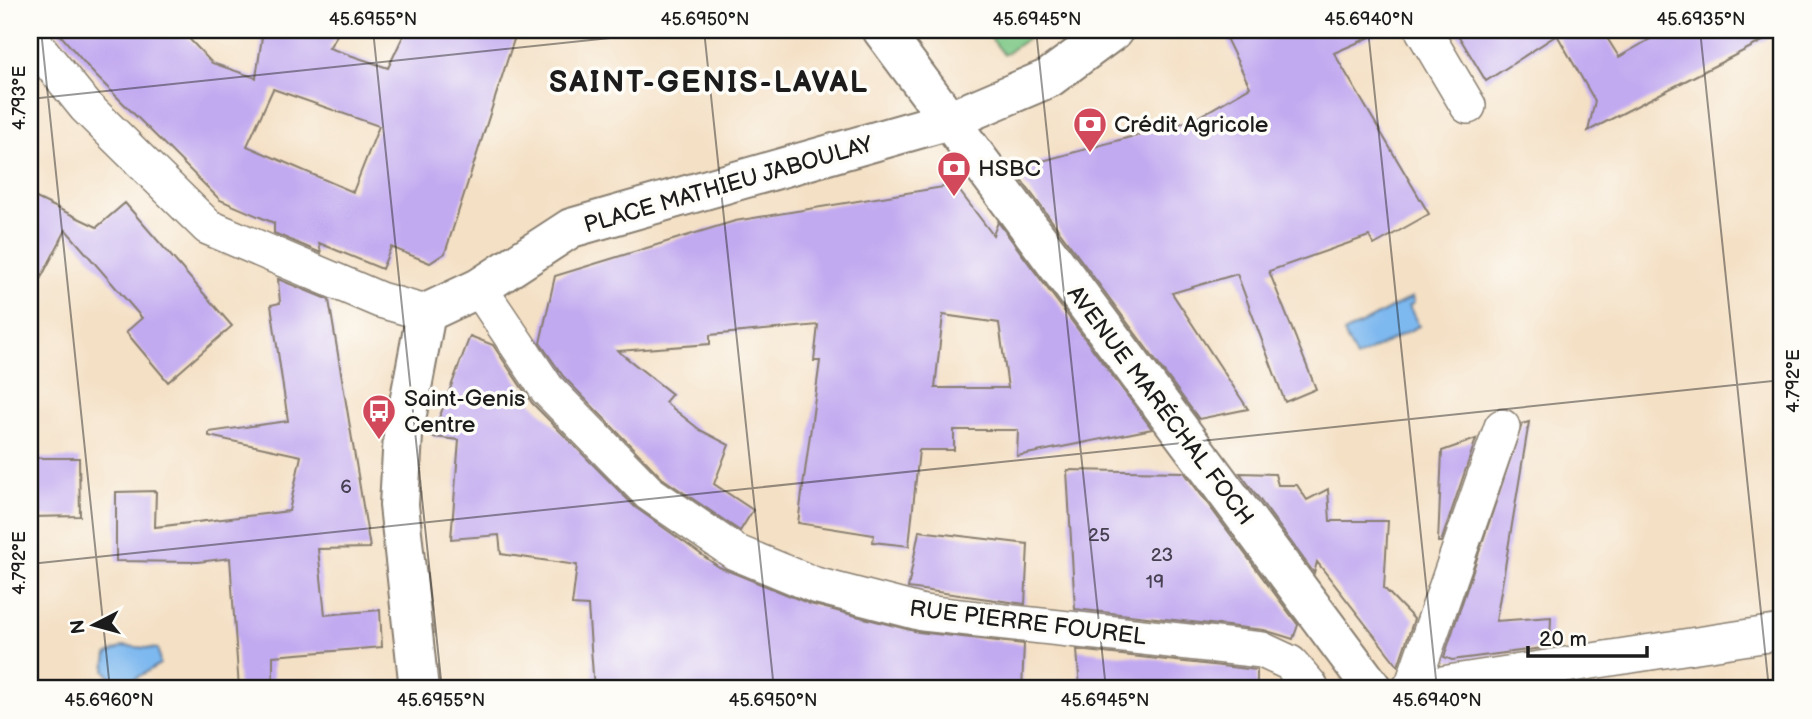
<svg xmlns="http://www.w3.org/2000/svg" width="1812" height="719" font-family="'Balsamiq Sans',sans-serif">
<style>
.green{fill:#7bc785;stroke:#4c7250;stroke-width:2}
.water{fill:#7db8ef;stroke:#4c6a86;stroke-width:2}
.building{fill:#c2aaf0;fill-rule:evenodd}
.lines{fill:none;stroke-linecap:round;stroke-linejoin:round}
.minor-casing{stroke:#887e70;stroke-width:38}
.tertiary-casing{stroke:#887e70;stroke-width:42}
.secondary-casing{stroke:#887e70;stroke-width:42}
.minor{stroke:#fff;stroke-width:35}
.tertiary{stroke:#fff;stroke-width:38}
.secondary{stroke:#fff;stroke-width:38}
.ticks{fill:none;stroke:#1c1c1c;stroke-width:2;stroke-opacity:0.45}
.labels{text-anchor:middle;stroke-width:7;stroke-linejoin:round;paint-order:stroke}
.number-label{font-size:19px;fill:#464051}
.poi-label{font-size:23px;fill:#1c1c1c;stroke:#fdfcf7;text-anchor:start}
.street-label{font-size:23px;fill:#1c1c1c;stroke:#fdfcf7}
.district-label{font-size:30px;font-weight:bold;letter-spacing:2px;fill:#1c1c1c;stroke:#fdfcf7}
.neatline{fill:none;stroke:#1c1c1c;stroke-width:2.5}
.ticks-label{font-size:18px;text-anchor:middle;fill:#1c1c1c}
</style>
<rect width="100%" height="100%" fill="#fdfcf7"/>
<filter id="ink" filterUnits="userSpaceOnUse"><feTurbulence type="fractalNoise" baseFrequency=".0143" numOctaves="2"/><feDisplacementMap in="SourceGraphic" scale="14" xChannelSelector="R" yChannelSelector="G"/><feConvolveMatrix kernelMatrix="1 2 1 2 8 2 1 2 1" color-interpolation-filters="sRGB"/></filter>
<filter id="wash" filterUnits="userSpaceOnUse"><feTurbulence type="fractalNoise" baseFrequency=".00686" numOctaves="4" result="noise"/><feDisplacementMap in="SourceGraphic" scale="28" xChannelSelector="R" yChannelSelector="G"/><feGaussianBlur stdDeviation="1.57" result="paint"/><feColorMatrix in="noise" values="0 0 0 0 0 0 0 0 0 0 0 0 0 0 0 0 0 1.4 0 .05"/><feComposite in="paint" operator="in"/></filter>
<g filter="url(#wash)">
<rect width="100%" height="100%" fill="#f4e0c5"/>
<!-- green -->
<path class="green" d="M985,30H1040L1004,55Z"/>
<!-- water -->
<path class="water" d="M1412,297L1414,303L1409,306L1419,326L1356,358L1344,333Z
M124,646L158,649L160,664L131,681L112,679L105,670L107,654Z"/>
<g id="blocks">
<!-- building -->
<path class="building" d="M56,30H181L212,63L256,78L263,30H340L329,48L388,68L406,30H517L445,253L430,263L391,247L382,269L319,243L321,253L274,233V223L220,200L95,75ZM273,89L379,126L353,192L247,146Z
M1222,30H1386L1334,53L1429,214L1374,245L1369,236L1269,271L1316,389L1285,402L1237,274L1172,293L1248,409L1199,419L1017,174L1020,167L1193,120L1250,87Z
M1455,30H1602L1619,57L1666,30L1782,31L1588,131L1595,101L1557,35L1486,81Z
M955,185L993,235L998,222L1152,429L1017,456L1018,430H954V450H919L909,546L873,542L874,535L798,523L820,361H814L818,325L710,335V344L618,351L672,394L665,402L700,430L729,445L714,484L753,510L740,531L662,478L563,376L540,343L555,276L735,221ZM943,315L999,323L1008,388H935Z
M30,195L97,227L125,203L232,326L168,382L126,332L142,318L66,230L30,299Z
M278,279L329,300L370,548L318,549L325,615L380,610L382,647L273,656V689H239L230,558L198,562L116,561V492L156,491L155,527L289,511L301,456L209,436V432L288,421L271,305L280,303Z
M470,336L493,345L532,403L635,507L719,567L810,604L918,632L1024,644L1022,689H594L588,606L572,605L577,565L501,554L499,535L451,539L459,440L432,437Z
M1529,422L1496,621L1551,617L1550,647L1452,660L1444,657L1522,424Z
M1476,439L1441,542H1438L1442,451Z
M30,458H79L80,516L30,517Z
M1067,470L1184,472L1298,625L1293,639L1264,630L1075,609Z
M1240,473L1275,474L1278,485H1297L1307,500L1328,489L1330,521H1388L1384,588L1414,619L1398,666L1317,562L1314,573Z
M919,531L1028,544L1025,604L908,588Z
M1077,650L1257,670V689H1080Z"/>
</g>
</g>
<g filter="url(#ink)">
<use href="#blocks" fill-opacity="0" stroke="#887e70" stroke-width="2"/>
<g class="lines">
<!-- minor casing -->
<g class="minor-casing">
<path id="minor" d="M1423,30L1468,106
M30,38L86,107L208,227L380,300L426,313
M479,288L547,389L649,493L735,552L815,585L923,613L1262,650L1290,663L1310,686
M1412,687L1502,427
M1409,689L1782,632"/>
</g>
<!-- tertiary casing -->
<g class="tertiary-casing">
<path id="tertiary" d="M419,689L399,505L403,435L426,313L479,288L571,228L950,120"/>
</g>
<!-- secondary casing -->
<g class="secondary-casing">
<path id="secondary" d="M882,30L1373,689
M950,120L1049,78L1114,30"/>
</g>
<!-- minor -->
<use href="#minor" class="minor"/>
<!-- tertiary -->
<use href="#tertiary" class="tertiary"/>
<!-- secondary -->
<use href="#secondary" class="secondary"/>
</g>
</g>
<!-- ticks -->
<path class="ticks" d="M41,30L110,689M373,30L442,689M704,30L774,689M1036,30L1106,689M1368,30L1437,689M1700,30L1769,689M30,99L686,30M30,564L1782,380"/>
<!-- icons -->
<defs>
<g id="bank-pin" transform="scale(1.75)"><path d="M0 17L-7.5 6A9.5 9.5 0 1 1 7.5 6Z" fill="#d1495b" stroke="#fdfcf7"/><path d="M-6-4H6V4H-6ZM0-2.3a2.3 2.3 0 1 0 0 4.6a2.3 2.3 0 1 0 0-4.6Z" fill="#fff"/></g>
<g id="bus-pin" transform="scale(1.75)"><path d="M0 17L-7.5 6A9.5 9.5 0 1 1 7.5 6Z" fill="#d1495b" stroke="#fdfcf7"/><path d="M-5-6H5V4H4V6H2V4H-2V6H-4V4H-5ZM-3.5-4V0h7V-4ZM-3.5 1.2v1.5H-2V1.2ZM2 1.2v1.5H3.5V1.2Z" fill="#fff"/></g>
</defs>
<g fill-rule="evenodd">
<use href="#bank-pin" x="1090" y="124"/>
<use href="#bank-pin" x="954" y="168"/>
<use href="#bus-pin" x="379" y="411"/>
</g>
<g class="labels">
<!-- number labels -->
<g class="number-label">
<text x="346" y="493">6</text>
<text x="1099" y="541">25</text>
<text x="1162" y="561">23</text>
<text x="1155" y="588">19</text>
</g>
<!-- poi labels -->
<g class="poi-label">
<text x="1114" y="132">Crédit Agricole</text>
<text x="978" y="176">HSBC</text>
<text x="404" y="406">Saint-Genis<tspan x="404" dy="26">Centre</tspan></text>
</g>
<!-- street labels -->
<g class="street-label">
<text transform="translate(728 184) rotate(-16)" y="8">PLACE MATHIEU JABOULAY</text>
<text transform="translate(1161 405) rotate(53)" y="8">AVENUE MARÉCHAL FOCH</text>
<text transform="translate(1028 622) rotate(7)" y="8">RUE PIERRE FOUREL</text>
</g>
<!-- district labels -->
<g class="district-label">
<text x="709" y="92">SAINT-GENIS-LAVAL</text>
</g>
</g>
<!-- margin -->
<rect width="1812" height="719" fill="none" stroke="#fdfcf7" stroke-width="77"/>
<!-- north arrow -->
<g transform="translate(94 625) rotate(264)" stroke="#fdfcf7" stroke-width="5" paint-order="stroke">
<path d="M0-5L12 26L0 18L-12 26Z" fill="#1c1c1c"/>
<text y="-10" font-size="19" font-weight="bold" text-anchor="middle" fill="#1c1c1c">N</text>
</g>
<!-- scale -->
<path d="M1528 646v10h119v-10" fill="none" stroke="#1c1c1c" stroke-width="3.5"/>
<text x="1539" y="646" font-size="21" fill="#1c1c1c" stroke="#fdfcf7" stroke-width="5" paint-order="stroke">20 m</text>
<rect x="38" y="38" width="1735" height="642" class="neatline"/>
<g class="ticks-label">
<text x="373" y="25">45.6955°N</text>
<text x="705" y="25">45.6950°N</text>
<text x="1037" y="25">45.6945°N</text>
<text x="1369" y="25">45.6940°N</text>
<text x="1701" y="25">45.6935°N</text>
<text transform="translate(19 98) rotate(-90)" y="6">4.793°E</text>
<text transform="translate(1793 381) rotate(-90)" y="6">4.792°E</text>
<text transform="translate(19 563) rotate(-90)" y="6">4.792°E</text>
<text x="109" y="706">45.6960°N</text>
<text x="441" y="706">45.6955°N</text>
<text x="773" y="706">45.6950°N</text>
<text x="1105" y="706">45.6945°N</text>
<text x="1437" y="706">45.6940°N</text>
</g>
</svg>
